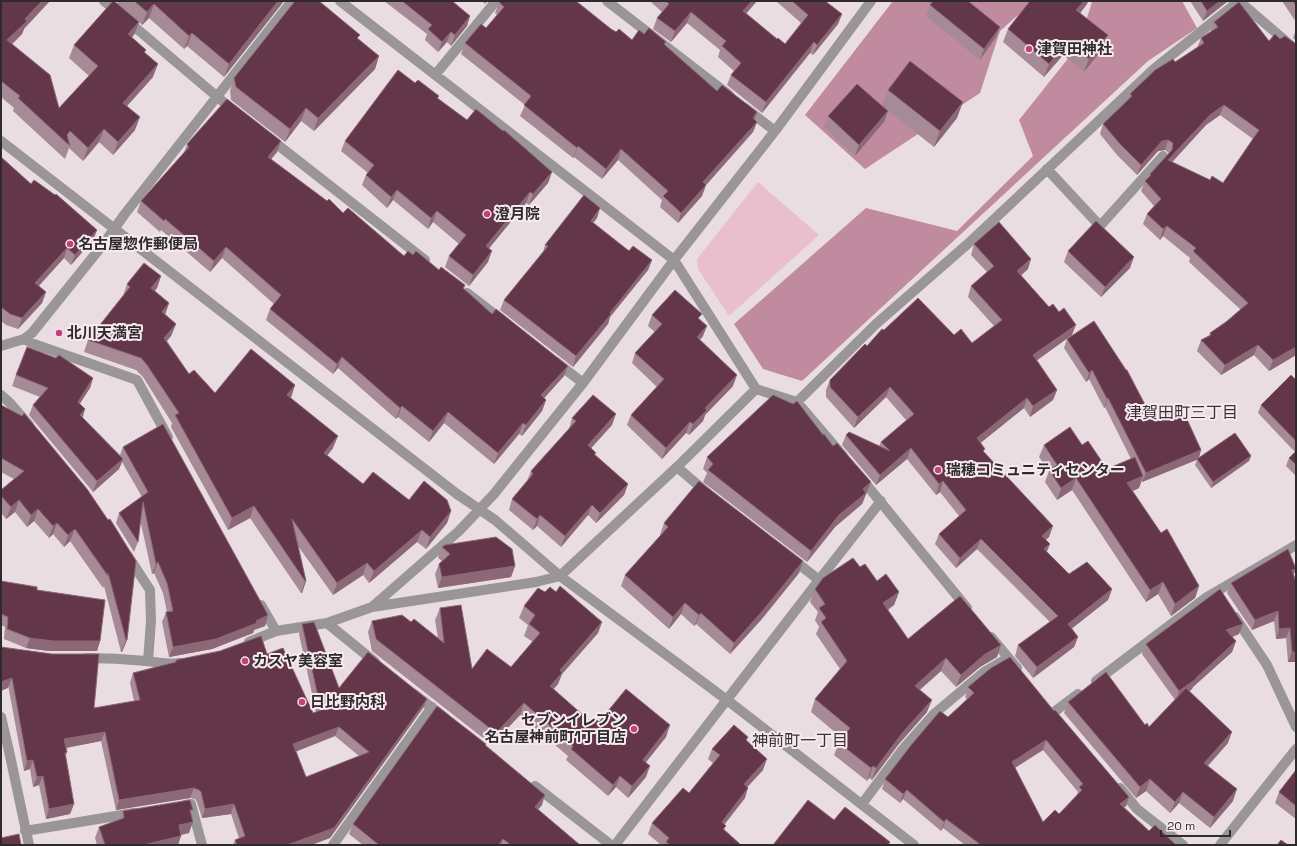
<svg xmlns="http://www.w3.org/2000/svg" width="1297" height="846" font-family="'Space Grotesk','Noto Sans JP',sans-serif">
<style>
.green{fill:#e9bfce}
.forest{fill:#c08b9e}
.lines{fill:none;stroke-linecap:round;stroke-linejoin:round}
.minor{stroke:#9a9597;stroke-width:10}
.wall{fill:#a68a95;fill-rule:evenodd}
.shaded-wall{fill:#8c6877}
.building{fill:#643649;stroke:#8c6877;fill-rule:evenodd}
.poi-dot{fill:#c53f7e;stroke:#f6eaee;stroke-width:1.5}
.labels{text-anchor:middle;stroke-width:4;stroke-linejoin:round;paint-order:stroke}
.poi-label{font-size:15px;font-weight:bold;fill:#2f2b2c;stroke:#f6eaee;text-anchor:start}
.neighbourhood-label{font-size:16px;fill:#3a3134;stroke:#f6eaee}
</style>
<rect width="100%" height="100%" fill="#e9dde1"/>
<!-- green -->
<path class="green" d="M758,182L819,235L729,316L698,269L697,259Z"/>
<!-- forest -->
<path class="forest" d="M893,1H1034L1000,31L980,93L865,169L805,115Z
M1091,1H1182L1197,28L1148,61L802,381L763,369L734,324L866,208L957,231L1033,156L1019,120L1078,46L1092,2Z"/>
<g class="lines">
<!-- minor -->
<path class="minor" d="M104,1L234,111
M340,1L674,260L756,389L797,402L843,456
M607,1L729,95
M1239,1L1296,50
M435,75L496,1
M745,108L775,131
M269,138L425,260
M1,141L457,494L495,520L560,576L727,700L914,845
M1047,169L1100,226L1163,156
M467,293L502,320
M24,339L34,344L137,380L168,437
M1,346L24,339L32,333L105,242L124,215L292,1
M556,362L583,383
M1,395L10,403L29,425
M797,402L876,324L971,241L1154,69L1239,1
M677,467L706,492
M861,478L967,608
M128,556L150,590L151,621L148,661
M791,558L819,580
M261,605L276,631
M372,607L536,582L560,576L677,467L756,389
M1235,617L1267,665L1296,727
M327,623L375,662
M991,637L1017,668
M249,642L276,631L327,623L372,607L459,531L494,494L583,383L674,260L775,131L871,1
M87,658C106,658 126,659 146,661C159,662 166,665 180,663
M1096,681L1207,597L1296,545
M414,694L444,717
M1054,712L1078,694
M1,717L9,751L29,845
M535,786L611,845
M1120,788L1137,809L1183,845
M862,804L903,749L934,714L984,672L1008,658
M185,805L191,804L202,845
M25,831L134,813
M333,845L432,707
M615,845L819,580L881,501
M1220,845L1296,749"/>
</g>
<!-- wall -->
<path class="wall" d="M1,1L24,29L22,34L12,44L59,108L89,76L69,58L74,45L117,4L118,1H284L224,77L187,46L184,49L149,18L142,25L139,22L134,35L131,37L146,50L145,52L153,77L127,106L135,130L113,155L99,142L83,161L69,148L65,159L13,111L14,108L1,97Z
M384,1H452L470,16L467,26L451,46L447,42L438,52L425,40L427,34Z
M482,1H488L485,4Z
M650,1H757L746,13L777,39L785,44L801,23L776,1H825L842,14L838,24L813,55L810,53L762,113L727,85L731,75L734,71L718,57L720,50L687,23L671,42L653,29L657,18L662,12Z
M926,1H968L996,37L980,60L926,16L930,4Z
M1030,1H1088L1087,4L1080,13L1103,48L1084,72L1063,55L1044,77L1003,42L1008,29Z
M1190,1H1228L1203,21Z
M1282,1H1296V22Z
M499,2L611,29L616,32L632,40L644,34L666,42L665,45L717,91L757,122L753,132L706,185L702,196L678,223L660,207L662,200L618,160L602,179L574,157L573,158L520,116L525,105L461,54L465,43L486,28L497,15L495,13Z
M1214,22L1269,41L1280,39L1296,355L1269,371L1254,355L1221,375L1197,351L1201,340L1209,336L1210,333L1226,322L1241,310L1189,262L1190,258L1163,236L1160,240L1143,224L1147,214L1154,206L1141,191L1145,181L1149,177L1150,174L1169,153L1165,150L1158,151L1137,175L1117,155L1100,134L1103,124L1128,100L1130,94L1197,48L1201,38L1211,31ZM1220,115L1253,139L1223,183L1210,180L1172,162L1206,125Z
M1296,29V41L1293,38Z
M358,39L379,56L375,69L314,131L301,121L285,142L231,100L230,91L234,78Z
M415,83L439,96L438,98L467,120L552,172L548,183L529,205L526,203L489,248L488,262L469,286L445,267L449,256L459,244L433,222L428,229L393,200L387,208L362,185L366,175L368,173L341,151L345,141Z
M888,90L957,118L934,147L882,106Z
M888,111L884,122L855,156L824,127L828,116Z
M187,144L277,152L271,159L343,213L404,256L413,255L465,285L464,289L492,314L568,366L564,376L544,398L546,400L542,411L522,436L519,434L494,464L444,423L429,442L398,417L396,419L338,368L333,374L266,320L270,309L274,304L222,258L210,272L181,247L161,230L160,232L137,212L141,201L184,153Z
M1,157L31,184L97,230L93,240L71,265L64,258L39,286L46,292L42,303L18,329L6,325L1,321Z
M600,208L597,218L593,223L629,251L652,260L648,270L610,317L608,324L573,367L500,310L504,300L543,252L545,245Z
M974,244L1028,269L1021,275L1072,335L1037,360L1057,390L1053,400L1030,417L1024,408L980,443L984,452L1049,537L1046,540L1047,552L1069,574L1112,589L1108,600L1072,628L1078,637L1074,647L1033,678L1015,656L1018,645L1050,622L977,549L956,568L935,544L939,534L959,516L940,492L936,495L907,459L876,485L842,445L846,435L879,446L881,442L906,420L886,397L854,428L826,397V390L830,380L884,330L954,335L972,343L994,326L968,297L971,286L987,272L971,255Z
M1068,251L1130,268L1101,297L1064,262Z
M161,276L157,288L155,291L169,303L165,314L176,324L171,336L167,341L189,374L215,393L295,385L291,398L333,448L327,455L363,484L409,500L451,511L447,523L426,549L417,542L369,583L363,575L333,595L298,546L306,581L302,593H301L250,518L228,530L171,427L172,423L143,377L136,370L84,352L88,340L123,296L127,284Z
M652,315L700,319L703,336L700,340L733,386L705,415L703,421L689,435L686,433L662,459L627,425L631,415L657,387L632,363L635,353L655,332L648,326Z
M1067,339L1153,420L1201,450L1199,458L1251,456L1249,461L1211,488L1195,465L1197,460L1142,482V480L1139,488L1133,491L1161,533L1199,586L1195,598L1171,616L1158,594L1146,602L1072,490L1057,500L1045,482L1049,471L1039,457L1044,445H1082L1107,469L1131,459L1105,407L1104,408L1089,379L1086,382L1064,348Z
M16,375L93,378L90,388L79,404L85,409L82,417L120,455L123,447L268,615L265,626L254,630L253,633L212,649L169,657L162,622L166,612H167L163,593L154,573L152,574L140,519L138,542L134,552L116,523L119,513L142,497L122,462L119,469L93,492L29,415L33,405L40,397L12,386Z
M1296,380V476L1286,466L1289,458L1295,452L1258,413L1261,405Z
M1,405L87,489L127,640L122,652H121L104,586L103,588L70,541L64,547L53,534L49,538L34,521L27,527L15,512L6,519L1,513V490L14,479L1,472Z
M572,418L612,425L591,448L596,453L595,455L628,484L624,495L596,523L588,515L561,547L537,526L533,530L509,510L512,499L527,481L531,471L569,429Z
M823,435L833,446L871,482L862,504L835,527L807,562L703,482L707,473L703,469L707,457Z
M664,523L803,561L799,573L761,620L730,654L696,624L694,626L681,614L669,629L621,586L625,575L661,535H660Z
M442,547L515,566L511,577L438,588L435,574L439,564L442,561L438,558Z
M860,567L877,581L899,592L894,605L888,610L908,639L1001,645L997,657L980,667L956,687L941,671L920,690L927,712L898,745L872,780L869,778L867,781L834,755L839,743L842,738L811,712L815,699L840,669L816,634L819,627L815,620L818,612L810,602L815,589Z
M1296,569L1293,575L1296,662H1288L1286,638L1276,639L1274,621L1252,630L1227,593L1231,583Z
M1,581L37,590L100,641L97,651H49L26,648L4,639L5,627L1,625Z
M545,592H556L602,622L598,633L562,674L558,684L553,689L592,723L599,722L666,737L646,762V777L628,798L616,787L608,796L566,760L568,756L520,715L492,745L372,651L368,632L372,621L411,622L438,638L435,620L440,608L472,669L511,667L533,642L524,636L528,625L519,618L524,606Z
M302,624L339,688L427,699L423,708L330,838L311,845H233L235,840L239,838L231,814L202,818L197,802L195,799L190,798L116,810L101,741L66,748L67,752L66,756L74,804L70,814L46,819L39,785L33,787L30,769L24,771L1,647L94,708L134,701L130,683L133,673L175,662L176,660L267,654L313,713L316,712L299,634ZM335,736L359,756L306,777L296,751Z
M1239,634L1232,637L1236,641L1232,652L1193,687L1192,689L1189,692L1228,743L1208,766L1233,801L1210,828L1179,803L1170,813L1146,791L1136,798L1064,713L1068,702L1145,725L1149,727L1175,700L1142,654L1146,644Z
M968,687L1054,711L1129,797L1126,806L1124,807L1149,831L1176,845H965L943,828L941,831L903,799L900,803L882,789L885,779L967,699L965,697ZM1043,750L1078,792L1076,796L1059,814L1043,822L1015,768Z
M746,741L763,770L747,787L745,798L725,824V830L741,845H661L648,834L652,823L689,793L713,763L708,759L712,749Z
M486,744V746L542,805L538,809L580,845H363L349,834L353,824Z
M1296,770V819L1275,803L1279,792Z
M123,811L191,814L189,833L181,835L178,845H97L95,838L99,827L120,819Z"/>
<!-- shaded-wall -->
<path class="shaded-wall" d="M42,1H50L24,29L22,34L3,53L7,40L25,19Z
M278,1H284L224,77L229,64Z
M752,1H757L740,21L743,11Z
M1084,1H1088L1087,4L1072,24L1076,10Z
M1220,1H1228L1203,21L1207,11Z
M154,4L149,18L142,25L147,12Z
M691,12L687,23L671,42L675,31Z
M842,14L838,24L813,55L817,45Z
M470,16L467,26L451,46L455,35Z
M139,22L134,35L123,47L128,34Z
M1000,27L996,37L980,60L984,49Z
M451,32L447,42L438,52L442,42Z
M192,33L187,46L184,49L189,36Z
M1108,35L1103,48L1084,72L1089,59Z
M814,42L810,53L762,113L766,102Z
M1067,42L1063,55L1044,77L1049,64Z
M379,56L375,69L314,131L318,118Z
M158,64L153,77L118,116L123,103Z
M963,102L957,118L934,147L940,131Z
M1224,105L1220,115L1206,125L1164,171L1168,160L1210,115Z
M306,108L301,121L285,142L290,129Z
M888,111L884,122L855,156L859,145Z
M757,112L754,123L753,118Z
M140,117L135,130L113,155L118,142Z
M757,122L753,132L699,193L703,182Z
M104,129L99,142L83,161L88,148Z
M1168,140L1165,150L1158,151L1137,175L1141,165L1162,141Z
M281,141L277,152L264,168L268,157Z
M578,146L574,157L573,158L577,148Z
M621,149L618,160L602,179L606,169Z
M552,172L548,183L529,205L533,194Z
M706,185L702,196L678,223L681,213Z
M397,190L393,200L387,208L391,197Z
M530,192L526,203L482,257L486,246Z
M600,208L597,218L587,231L591,221Z
M437,211L433,222L428,229L431,218Z
M1167,226L1163,236L1160,240L1163,229Z
M97,230L93,240L71,265L75,255Z
M226,247L222,258L210,272L214,261Z
M67,248L64,258L32,293L35,283Z
M492,251L488,262L469,286L473,275Z
M1134,257L1130,268L1101,297L1105,287Z
M1031,259L1028,269L1014,282L1017,271Z
M652,260L648,270L610,317L608,324L573,367L576,356L610,313Z
M161,276L157,288L147,300L151,288Z
M46,292L42,303L18,329L22,318Z
M169,303L165,315L162,312Z
M176,324L171,336L159,350L164,338Z
M1076,325L1072,335L1029,366L1033,355Z
M707,326L703,336L693,347L697,337Z
M1258,345L1254,355L1221,375L1225,365Z
M1296,347V355L1269,371L1273,360Z
M342,357L338,368L333,374L337,364Z
M568,366L564,376L537,406L541,395Z
M1092,370L1089,379L1086,382L1089,373Z
M737,375L733,386L705,415L703,421L689,435L693,424L705,408Z
M93,378L90,388L74,413L78,402Z
M295,385L291,397L283,407L287,395Z
M890,387L886,397L854,428L858,417Z
M1057,390L1053,400L1030,417L1033,406Z
M1027,398L1024,408L973,449L977,438Z
M1108,398L1105,407L1104,408L1107,399Z
M546,400L542,411L522,436L526,425Z
M402,406L398,417L396,419L400,408Z
M85,409L82,420L80,415Z
M448,412L444,423L429,442L433,431Z
M616,414L612,425L584,456L588,445Z
M690,422L686,433L662,459L666,448Z
M523,423L519,434L494,464L498,453Z
M338,436L333,448L320,465L324,453Z
M911,448L907,459L876,485L880,475Z
M1201,450L1198,459L1142,482L1146,473Z
M1251,456L1249,461L1211,488L1213,482Z
M123,459L119,469L93,492L97,481Z
M1143,476L1139,488L1123,495L1127,483Z
M1076,478L1072,490L1057,500L1061,488Z
M943,481L940,492L936,495L939,484Z
M871,482L862,504L835,527L807,562L811,551L839,515L863,489Z
M628,484L624,495L596,523L600,513Z
M19,500L15,512L6,519L11,507Z
M592,505L588,515L561,547L565,536Z
M254,506L250,518L228,530L232,518Z
M38,509L34,521L27,527L31,515Z
M451,511L447,523L426,549L430,537Z
M540,515L537,526L533,530L537,519Z
M57,523L53,534L49,538L53,526Z
M1053,526L1049,537L1038,546L1042,536Z
M75,529L70,541L64,547L68,535Z
M422,530L417,542L369,583L374,571Z
M981,539L977,549L956,568L960,558Z
M1050,544L1046,554L1044,549Z
M803,561L799,573L761,620L730,654L734,643Z
M158,562L154,573L152,574L156,564Z
M367,563L363,575L333,595L337,583Z
M515,566L511,577L438,588L442,577Z
M1296,569L1292,579V570Z
M305,581H306L302,593H301Z
M1163,582L1158,594L1146,602L1150,590Z
M1199,586L1195,598L1171,616L1175,604Z
M1112,589L1108,600L1065,634L1068,624Z
M899,592L894,605L879,616L883,603Z
M685,603L681,614L669,629L673,617Z
M1278,611L1274,621L1252,630L1255,620Z
M701,613L696,624L694,626L699,615Z
M268,615L265,626L254,630L253,633L212,649L169,657L173,647L256,621Z
M602,622L598,633L562,674L558,684L546,698L550,686L560,670Z
M1243,624L1239,634L1222,641L1226,630Z
M1290,628L1286,638L1276,639L1279,629Z
M1078,637L1074,647L1033,678L1037,667Z
M30,638L100,641L97,651H49L26,648Z
M126,640H127L122,652H121Z
M1236,641L1232,652L1193,687L1192,689L1176,701L1179,691L1196,678Z
M1001,645L997,657L980,667L956,687L961,675L984,655Z
M1292,652H1296V662H1288Z
M946,658L941,671L910,698L915,686Z
M12,678L8,688L1,691V682Z
M427,699L423,708L330,838L311,845H287Z
M932,700L927,712L898,745L872,780L876,768L903,732Z
M524,703L520,715L492,745L496,733Z
M670,725L666,737L639,771L643,760Z
M339,727L335,736L290,754L293,744Z
M105,732L101,741L60,749L64,739Z
M1232,732L1228,743L1200,774L1204,763Z
M1046,740L1043,750L1008,772L1012,762Z
M767,759L763,770L740,795L744,784Z
M33,760L30,769L24,771L27,761Z
M650,766L646,777L628,798L632,786Z
M873,766L869,778L867,781L871,768Z
M43,776L39,785L33,787L37,777Z
M620,776L616,787L608,796L613,785Z
M1150,779L1146,791L1136,798L1140,787Z
M194,788L190,798L116,810L119,800Z
M748,788L745,798L718,832L722,822Z
M1237,789L1233,801L1210,828L1214,817Z
M907,790L903,799L900,803L903,794Z
M1183,792L1179,803L1170,813L1175,802Z
M545,795L542,805L532,817L535,807Z
M1129,797L1126,806L1117,813L1120,804Z
M74,804L70,814L46,819L49,809Z
M234,804L231,814L202,818L205,809Z
M946,819L943,828L941,831L944,822Z
M193,822L189,833L175,836L179,825Z
M181,836L178,845H143Z
M503,839L501,845H498Z"/>
<!-- building -->
<path class="building" d="M1,1H42L25,19L27,21L7,40L50,75L59,108L98,66L74,45L113,1H114L139,22L128,34L146,50L144,52L158,64L123,103L140,117L118,142L104,129L88,148L70,131L67,135L70,146L18,98L20,96L1,81Z
M134,1H278L229,64L192,33L189,36L154,4L147,12Z
M295,1H319L360,35L357,38L379,56L318,118L306,108L290,129L236,87L234,78Z
M402,1H452L470,16L455,35L451,32L442,42L428,29L432,25Z
M500,1H576L611,29L616,32L619,29L632,40L639,30L644,34L649,28L666,42L664,44L666,46L717,91L722,85L757,112L753,118L757,122L703,182L706,185L681,213L663,196L668,191L621,149L606,169L578,146L577,148L524,105L531,96L465,43L481,24L486,28L504,7L499,2Z
M666,1H752L743,11L777,39L778,38L785,44L808,15L792,1H825L842,14L817,45L814,42L766,102L731,75L741,63L722,46L726,41L691,12L675,31L657,18L669,4Z
M933,1H968L1000,27L984,49L930,5Z
M1030,1H1084L1076,10L1108,35L1089,59L1067,42L1049,64L1008,29Z
M1201,1H1220L1207,11Z
M1293,1H1296V6Z
M1239,2L1269,41L1275,34L1280,39L1285,36L1296,44V347L1273,360L1258,345L1225,365L1201,340L1211,335L1210,333L1226,322L1248,303L1193,251L1196,248L1167,226L1163,229L1147,214L1161,199L1145,181L1151,175L1150,174L1172,150L1173,143L1168,140L1162,141L1141,165L1120,144L1103,124L1132,96L1130,94L1155,70L1173,59L1175,62L1204,43L1201,38L1218,27L1214,22ZM1224,105L1259,130L1223,183L1212,176L1210,180L1168,160L1210,115Z
M910,61L963,102L940,131L888,90Z
M398,70L415,83L418,80L439,96L437,98L467,120L476,109L503,131L504,130L552,172L533,194L530,192L486,246L492,251L473,275L449,256L466,235L437,211L431,218L397,190L391,197L366,175L374,165L345,141Z
M857,84L888,111L859,145L828,116Z
M227,99L281,141L268,157L327,201L329,199L343,213L348,208L404,256L408,251L413,255L416,251L439,270L441,267L465,285L463,288L492,314L496,309L568,366L541,395L546,400L526,425L523,423L498,453L448,412L433,431L402,406L400,408L342,357L337,364L270,309L281,295L226,247L214,261L185,236L165,219L164,221L141,201L189,147L187,144Z
M1,157L31,184L34,180L55,195L56,194L97,230L75,255L67,248L35,283L46,292L22,318L10,314L1,307Z
M584,195L600,208L591,221L629,251L633,246L652,260L610,313L611,314L576,356L504,300L548,246L545,245Z
M1096,221L1134,257L1105,287L1068,251Z
M999,222L1031,259L1017,271L1049,307L1053,304L1059,312L1064,308L1076,325L1033,355L1057,390L1033,406L1027,398L977,438L985,449L983,451L1053,526L1042,536L1050,544L1044,549L1069,574L1087,562L1112,589L1068,624L1078,637L1037,667L1018,645L1058,616L981,539L960,558L939,534L966,510L943,481L939,484L911,448L880,475L846,435L849,432L890,451L881,442L914,414L890,387L858,417L830,387V380L865,344L867,346L882,329L884,330L918,298L954,335L961,329L972,343L1002,320L971,286L994,266L974,244Z
M144,263L161,276L151,288L169,303L162,312L176,324L164,338L189,374L194,370L215,393L251,349L295,385L287,395L338,436L324,453L363,484L373,472L409,500L424,481L447,500L451,511L430,537L422,530L374,571L367,563L337,583L292,519L306,581H305L254,506L232,518L175,415L179,413L147,365L141,358L88,340L130,287L127,284Z
M675,290L702,314L698,318L707,326L697,337L737,375L705,408L707,410L693,424L690,422L666,448L631,415L664,379L635,353L662,324L652,315Z
M1094,321L1126,370H1127L1153,420L1180,404L1201,450L1146,473L1108,398L1107,399L1092,370L1089,373L1067,339Z
M27,347L56,358L59,355L93,378L78,402L85,409L80,415L123,459L97,481L33,405L48,388L16,375Z
M1291,375L1296,380V441L1261,405Z
M593,395L616,414L588,445L596,453L594,454L628,484L600,513L592,505L565,536L540,515L537,519L512,499L533,474L531,471L576,421L572,418Z
M773,395L793,404L797,401L823,435L824,434L833,446L837,443L871,482L863,489L866,493L839,515L811,551L708,470L713,464L707,457Z
M1,405L22,416L24,413L87,489L108,520L110,519L136,561L127,640H126L108,573V576L75,529L68,535L57,523L53,526L38,509L31,515L19,500L11,507L1,496V490L24,471L1,458Z
M163,424L268,615L256,621L257,623L216,639L173,647L166,612L173,611L167,583L158,562L156,564L143,502L138,542L119,513L148,492L123,447Z
M1070,427L1082,445L1088,441L1107,469L1135,457L1143,476L1127,483L1161,533L1167,529L1199,586L1175,604L1163,582L1150,590L1076,478L1061,488L1049,470L1057,465L1044,445Z
M1235,433L1251,456L1213,482L1197,459Z
M1296,451V465L1289,458Z
M699,481L803,561L765,608L734,643L701,613L699,615L685,603L673,617L625,575L668,527L664,523Z
M496,537L512,549L515,566L442,577L439,564L450,554L442,547L445,545Z
M1288,549L1296,569L1292,570L1296,582V652H1292L1290,628L1279,629L1278,611L1255,620L1231,583Z
M853,558L860,567L865,564L877,581L886,574L899,592L883,603L908,639L960,596L1001,645L984,655L961,675L946,658L915,686L932,700L903,732L876,768L873,766L871,768L839,743L850,728L815,699L847,661L821,622L826,618L819,608L825,604L815,589L823,578Z
M1,581L37,587V590L105,600L100,641H53L30,638L7,629L8,617L1,614Z
M560,586L602,622L560,670L562,673L550,686L592,723L596,719L599,722L626,689L670,725L643,760L650,766L632,786L620,776L613,785L571,749L573,746L524,703L496,733L376,639L372,621L402,615L411,622L414,619L444,643L440,608L461,605L472,669L487,649L511,667L540,633L529,624L535,615L524,606L538,588L545,592L550,587L556,592Z
M1220,589L1243,624L1226,630L1236,641L1196,678V679L1179,691L1146,644Z
M314,622L339,688L368,652L427,699L334,828L287,845H237L235,840L245,836L234,804L205,809L201,792L199,790L194,788L119,800L105,732L64,739L67,752L65,753L74,804L49,809L43,776L37,777L33,760L27,761L12,678L1,682V647L52,654H99L94,708L140,700L133,673L176,662V660L220,651L261,636L267,654L283,648L313,713L321,710L302,624ZM339,727L369,752L306,777L293,744Z
M1010,657L1054,711L1055,710L1129,797L1120,804L1149,831L1155,825L1176,845H981L946,819L944,822L907,790L903,794L885,779L912,744L940,711L948,717L974,693L968,687L991,668ZM1046,740L1083,784L1079,787L1082,790L1059,814L1055,810L1043,822L1012,762Z
M1106,672L1145,725L1147,723L1149,727L1186,688L1232,732L1204,763L1237,789L1214,817L1183,792L1175,802L1150,779L1140,787L1068,702Z
M437,706L486,744L485,745L545,795L535,807L580,845H511L503,839L498,845H379L353,824Z
M734,725L748,737L746,740L767,759L744,784L748,788L722,822L726,826L723,829L741,845H670L666,842L669,838L652,823L683,788L689,793L720,755L712,749Z
M1296,770V806L1279,792Z
M190,800L193,810H190L193,822L179,825L181,836L143,845H105L99,827L124,818L123,811Z
M808,800L834,820L845,807L890,842L888,845H773Z
M19,834L21,845H1V838Z
M1281,840L1288,845H1277Z"/>
<!-- markers -->
<g class="poi-dot">
<circle cx="1029" cy="49" r="4"/>
<circle cx="487" cy="214" r="4"/>
<circle cx="70" cy="244" r="4"/>
<circle cx="59" cy="333" r="4"/>
<circle cx="938" cy="470" r="4"/>
<circle cx="245" cy="661" r="4"/>
<circle cx="302" cy="702" r="4"/>
<circle cx="634" cy="729" r="4"/>
</g>
<g class="labels">
<!-- poi labels -->
<g class="poi-label">
<text x="1037" y="54">津賀田神社</text>
<text x="495" y="219">澄月院</text>
<text x="78" y="249">名古屋惣作郵便局</text>
<text x="67" y="338">北川天満宮</text>
<text x="946" y="475">瑞穂コミュニティセンター</text>
<text x="253" y="666">カスヤ美容室</text>
<text x="310" y="707">日比野内科</text>
<text x="626" y="725" text-anchor="end">セブンイレブン<tspan x="626" dy="17">名古屋神前町1丁目店</tspan></text>
</g>
<!-- neighbourhood labels -->
<g class="neighbourhood-label">
<text x="1182" y="418">津賀田町三丁目</text>
<text x="800" y="746">神前町一丁目</text>
</g>
</g>
<!-- border -->
<rect width="1297" height="846" fill="none" stroke="#2f2b2c" stroke-width="4"/>
<!-- scale -->
<path d="M1161 830v6h69v-6" fill="none" stroke="#2f2b2c" stroke-width="2"/>
<text x="1167" y="830" font-size="12" fill="#2f2b2c" stroke="#f6eaee" stroke-width="3" paint-order="stroke">20 m</text>
</svg>
